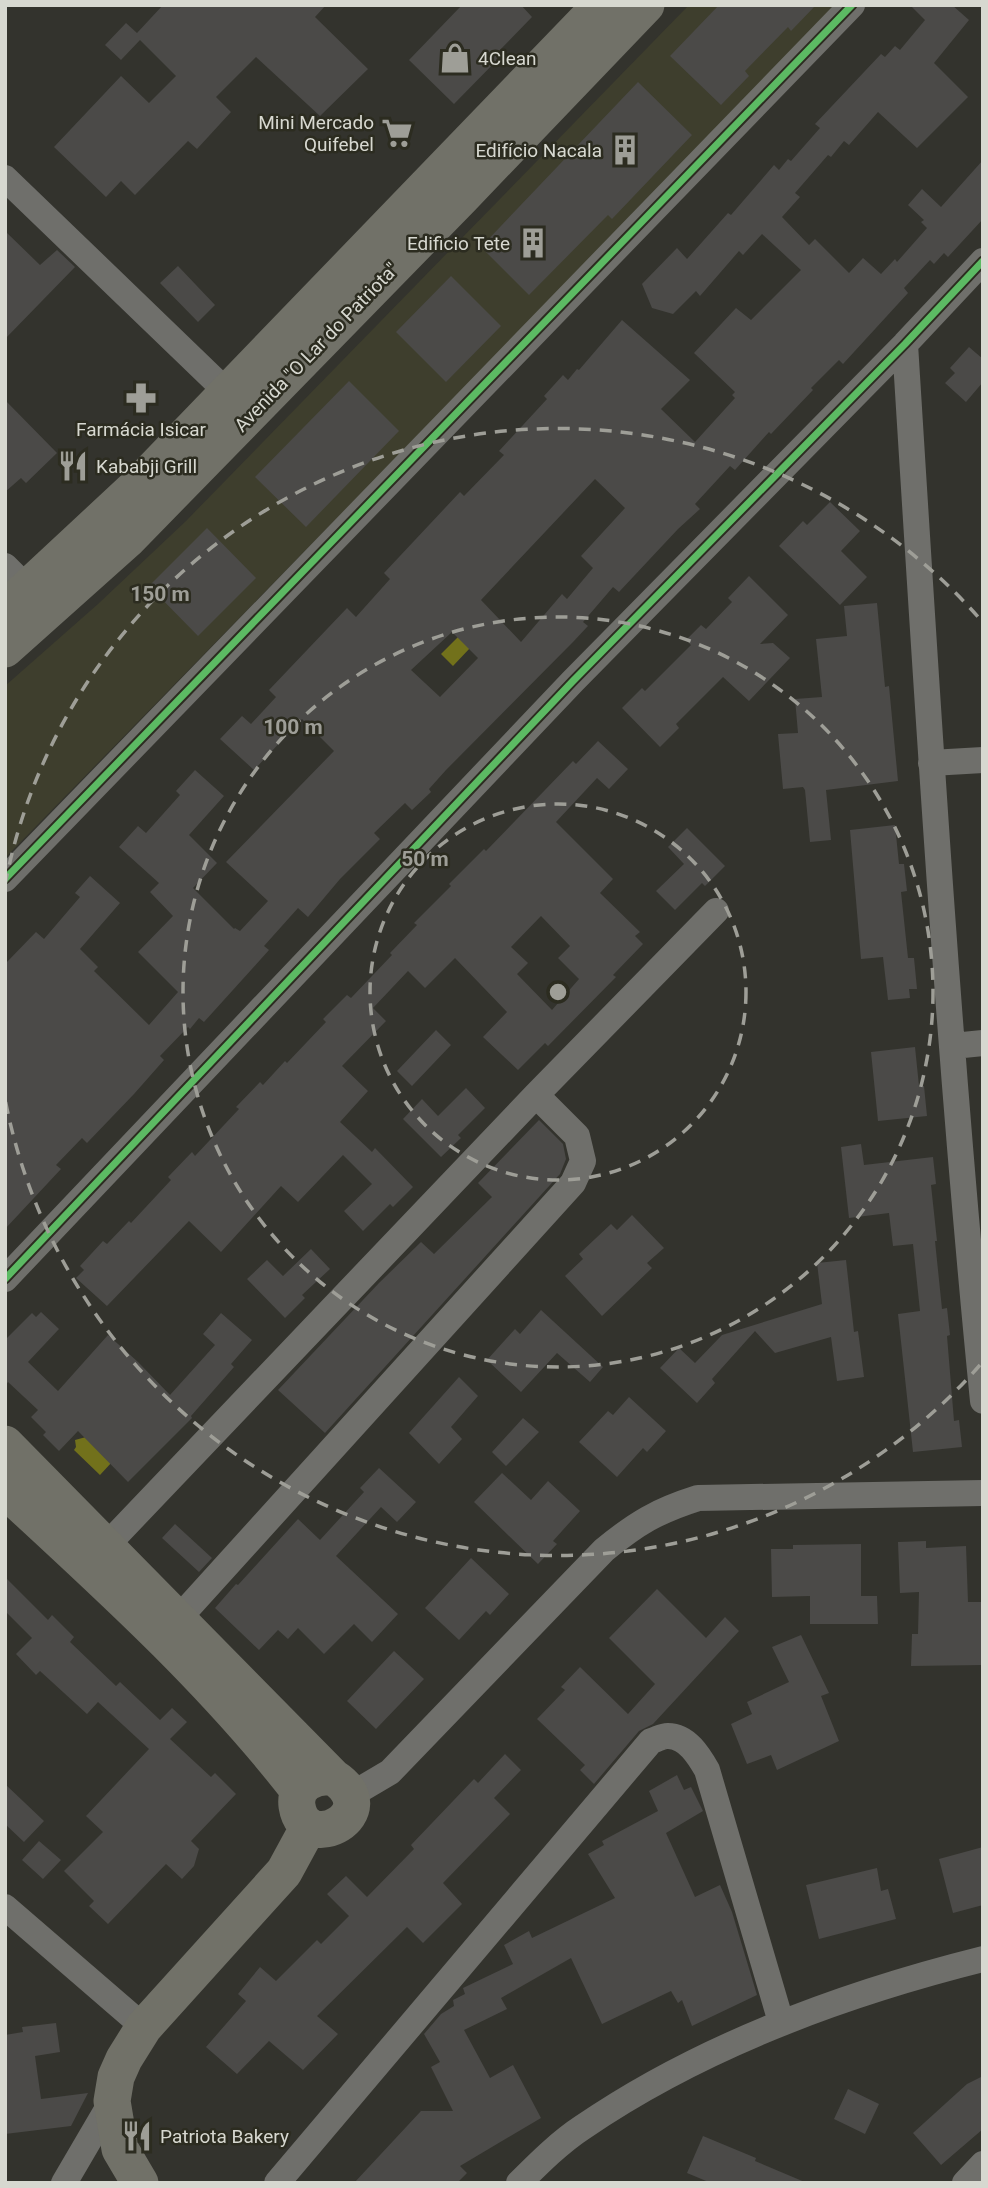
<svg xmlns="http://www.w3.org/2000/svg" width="988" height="2188" font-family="Roboto,sans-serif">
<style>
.built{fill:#3e3e2d}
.water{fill:#72711b}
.building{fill:#4b4a48;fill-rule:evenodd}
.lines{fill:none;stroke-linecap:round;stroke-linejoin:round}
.street{stroke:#6f6f6b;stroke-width:26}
.secondary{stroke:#717168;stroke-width:37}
.cycleway-casing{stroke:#2c2c20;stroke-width:11}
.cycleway{stroke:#5cba63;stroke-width:7}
.ring{fill:none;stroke:#9e9e97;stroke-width:3.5;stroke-dasharray:12 9}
.labels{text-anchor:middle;stroke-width:5;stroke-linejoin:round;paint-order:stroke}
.poi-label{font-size:19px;fill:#d7d8d0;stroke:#2c2c20;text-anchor:start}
.street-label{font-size:19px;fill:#d7d8d0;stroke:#2c2c20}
.centre{fill:#9e9e97;stroke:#2c2c20;stroke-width:3.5}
.ring-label{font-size:21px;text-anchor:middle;font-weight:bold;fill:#9e9e97;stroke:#2c2c20;stroke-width:5;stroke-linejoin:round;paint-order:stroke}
</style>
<rect width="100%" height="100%" fill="#33332d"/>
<!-- built -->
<path class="built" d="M689,5H838L5,858V686L98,604L186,521Z"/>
<!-- water -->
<path class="water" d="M458,637L470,648L453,666L441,654Z
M86,1437L112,1462L100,1475L74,1450L76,1447L75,1440Z"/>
<!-- building -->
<path class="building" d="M163,5H326L315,17L368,69L320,116L256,57L216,97L231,112L197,149L188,141L135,195L121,181L106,197L54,147L121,76L149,103L176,76L140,40L121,60L105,45L126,23L137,33Z
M462,5H521L532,17L497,53L501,56L454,104L409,60Z
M719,5H816L791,31L788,27L745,71L749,76L721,105L670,56Z
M910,5H952L969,20L934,63L968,97L917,148L878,112L849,145L844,141L831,157L828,155L795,193L800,197L782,217L809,245L815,239L849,273L863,258L881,274L895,259L897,262L927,228L921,222L924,220L908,205L922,189L941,207L983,160V219L948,257L944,253L934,264L930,260L904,288L908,293L843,364L839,360L811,388L813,390L771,434L769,432L735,470L730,466L695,504L700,509L678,529L619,592L613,587L583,622L588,626L573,642L446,770L429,789L431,792L412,810L405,803L374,833L380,839L340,879L308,917L298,908L264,946L269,950L223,1001L204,1022L199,1018L190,1029L188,1027L160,1056L164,1060L134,1094L87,1143L82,1138L56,1165L61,1169L5,1229V964L36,932L44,939L80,897L75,893L90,876L120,903L80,949L98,967L94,971L149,1025L178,992L138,952L173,916L150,892L159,883L119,847L138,826L146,833L180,795L176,791L195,770L224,796L189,835L217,863L193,888L234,929L235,928L240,931L268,901L226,862L334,751L302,719L254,770L220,739L242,716L251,724L276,697L269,690L347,608L356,617L390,579L384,573L460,492L464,496L504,455L499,451L547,399L544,396L563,375L568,380L577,369L579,370L622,320L690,380L661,409L695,442L735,398L732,395L735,392L694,353L736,308L751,320L801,270L762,234L743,255L739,251L700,296L696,291L673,314L652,308L642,284L677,248L687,259L728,213L731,215L774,165L779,170L788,159L791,161L820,128L815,124L881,54L885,57L895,46L900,50L925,20ZM595,479L625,508L581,556L593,568L567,599L562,594L521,642L481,600ZM452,632L478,658L440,697L411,670Z
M638,82L692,135L612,219L608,215L529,295L481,247Z
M5,231L40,265L57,250L75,267L5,339Z
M178,266L215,305L198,322L160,283Z
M451,276L501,326L446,382L396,332Z
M969,347L983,359V382L966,402L945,383L955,373L950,368Z
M349,381L399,431L306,527L255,477Z
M5,400L57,453L26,483L21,478L5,492Z
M830,502L860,531L841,551L867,577L840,605L779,546L803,521L807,525Z
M207,528L256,578L198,636L149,586Z
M749,576L788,615L760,644L773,643L790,658L749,701L723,677L676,724L679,728L660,747L622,708L642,688L645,691L691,645L686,640L701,625L706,629L732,602L728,598Z
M877,603L885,687L889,686L898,781L826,790L831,840L810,842L805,790L803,787L783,789L778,734L798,733L795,699L822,697L816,639L847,636L844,606Z
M598,741L628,769L609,789L597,778L556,822L613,879L600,893L640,932L635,936L643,944L613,975L616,977L548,1046L545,1043L518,1070L483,1037L507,1012L455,958L425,988L408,971L373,1008L386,1021L342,1066L368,1091L340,1122L372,1152L375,1148L413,1187L393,1207L390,1204L363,1231L344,1211L372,1184L343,1155L298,1202L281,1186L221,1252L189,1221L107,1306L76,1278L84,1270L80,1266L103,1241L107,1244L129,1221L131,1223L171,1180L168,1177L192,1152L195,1156L239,1109L236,1107L260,1082L263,1085L285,1061L287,1063L326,1022L323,1019L347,995L351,998L392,955L390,953L417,925L414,923L451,886L449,884L484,849L486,851L573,761L576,764ZM541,916L570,946L558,958L579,979L552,1010L517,974L528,963L511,947Z
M895,825L899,864H904L907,891L901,892L908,958H914L917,989H909L910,998L888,1000L883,957L861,959L850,830Z
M687,828L725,866L705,886L702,883L675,910L656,891L684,864L668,847Z
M436,1030L451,1045L412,1086L397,1071Z
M915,1047L919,1086H924L927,1116L878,1121L871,1052Z
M466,1088L485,1108L458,1135L461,1138L441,1157L403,1119L422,1099L438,1116Z
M539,1120L563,1144L566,1159L560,1174L325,1433L278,1390L379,1283L421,1242L434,1254L492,1197L478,1183Z
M861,1144L864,1165L933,1157L936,1184L931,1185L937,1241H935L942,1309L947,1308L950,1335L947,1336L954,1421L959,1420L962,1447L913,1452L898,1314L920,1311L913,1244L893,1246L889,1213L849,1218L841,1147Z
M632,1215L664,1248L647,1263L652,1268L602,1316L565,1276L583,1259L579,1254L611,1224L617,1230Z
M311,1249L330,1269L302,1295L305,1298L285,1318L247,1279L267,1260L283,1276Z
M846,1260L854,1332L858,1331L864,1377L837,1381L831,1337L775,1353L755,1331L712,1379L715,1383L697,1403L660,1368L679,1348L695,1363L722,1335L822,1304L817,1263Z
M541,1310L603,1367L590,1382L557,1353L521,1392L487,1360L515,1329L520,1334Z
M41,1312L59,1329L28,1362L58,1391L108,1335L138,1362L170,1395L215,1345L203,1334L221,1313L252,1340L231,1364L234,1367L191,1416L192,1418L128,1482L78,1431L59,1451L43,1435L46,1432L31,1417L38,1410L8,1382L5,1386V1340L32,1313L36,1317Z
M459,1377L478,1396L451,1427L462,1439L439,1464L409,1433Z
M629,1397L666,1431L647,1452L643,1448L617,1477L579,1442L608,1411L613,1415Z
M523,1418L539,1432L506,1466L492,1452Z
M379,1468L416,1502L397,1522L381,1507L336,1556L398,1614L372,1642L354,1624L324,1654L298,1628L288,1639L278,1630L259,1650L215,1608L236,1584L238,1585L298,1519L320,1540L364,1492L360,1488Z
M502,1473L531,1500L548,1481L580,1511L553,1541L557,1544L538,1564L474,1502Z
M175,1524L212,1558L199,1572L162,1538Z
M926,1541V1548L966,1546L968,1602H983V1665L911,1666L912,1634H918L919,1592L900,1593L898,1542Z
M861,1544V1596H877L878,1624H810V1596L772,1597L771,1549H793V1545Z
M471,1558L509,1594L490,1615L486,1611L459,1640L425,1608Z
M5,1577L48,1620L52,1615L74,1637L70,1642L116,1686L120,1682L160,1720L172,1708L187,1722L170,1739L211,1777L215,1773L236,1794L191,1841L199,1849L194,1866L182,1879L166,1864L108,1924L89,1906L94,1901L64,1871L103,1832L86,1816L149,1749L98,1702L87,1714L40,1671L36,1675L16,1654L32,1638L5,1611Z
M657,1589L706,1638L725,1617L739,1631L653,1724L639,1731L594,1784L580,1770L585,1765L537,1719L565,1690L561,1687L580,1667L628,1714L655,1684L609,1638Z
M801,1635L829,1693L821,1696L839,1741L777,1770L771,1755L747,1764L731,1724L752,1714L747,1702L789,1682L772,1647Z
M394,1651L424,1679L376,1729L347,1701Z
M505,1754L521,1770L494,1798L510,1814L443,1883L462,1904L423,1943L407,1927L317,2016L338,2034L303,2070L269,2041L237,2074L206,2047L246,2001L238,1994L260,1967L276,1981L317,1940L321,1944L349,1916L327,1894L346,1876L367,1897L414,1849L411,1845L474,1779L478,1783Z
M677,1775L684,1790L691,1787L703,1811L666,1833L695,1897L720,1885L732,1912L757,1995L692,2026L682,2000L678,2003L671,1991L602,2024L571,1958L501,1998L507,2009L464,2030L490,2078L513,2065L541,2118L460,2166L467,2173L457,2183H354L421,2111H453L431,2067L440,2062L424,2034L441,2014L454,2006L453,2000L465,1994L463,1988L513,1964L504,1945L529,1931L532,1938L615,1898L588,1854L604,1845L602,1841L658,1811L649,1791Z
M5,1784L44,1821L24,1842L5,1824Z
M39,1841L61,1860L43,1879L22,1860Z
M983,1847V1905L953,1913L939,1859Z
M877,1868L881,1891L888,1889L896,1919L819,1939L806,1885Z
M56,2023L60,2052L35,2056L41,2099L88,2093L71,2126L5,2134V2035L23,2032L22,2027Z
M983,2076V2129L941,2165L913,2133L967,2084Z
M848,2089L879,2104L865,2134L834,2119Z
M703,2136L756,2158L755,2161L807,2183H711L687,2173Z"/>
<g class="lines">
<!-- street -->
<path class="street" d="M5,178L228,393
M905,344C927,696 948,1049 983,1401
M5,566L28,589
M931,763L983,760
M5,879L852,5
M953,1046L983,1043
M5,1279L573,681L905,344L983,261
M106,1546L536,1095L716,911
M178,1619L573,1183L583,1161L577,1136L536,1095
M351,1795L390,1772L604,1550C637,1523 657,1511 698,1498L983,1493
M5,1907L144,2027
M64,2183L112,2101
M277,2183L651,1741C656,1740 664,1735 668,1736C687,1736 699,1756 707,1770L781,2022
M519,2183C539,2163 560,2142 583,2127C703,2045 843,1994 983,1959
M965,2183L983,2164"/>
<!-- secondary -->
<path class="secondary" d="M5,609L138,485L601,5
M5,649L127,540L461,198L646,5
M5,1444L333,1777C388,1812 305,1858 297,1806C294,1784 315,1775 333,1777
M5,1490C108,1585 213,1680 299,1791
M140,2183L120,2149L112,2101L116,2077L124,2059L144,2027L284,1872L309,1826"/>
<!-- cycleway casing -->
<g class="cycleway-casing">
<path id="cycleway" d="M5,879L852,5
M5,1279L573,681L905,344L983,261"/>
</g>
<!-- cycleway -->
<use href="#cycleway" class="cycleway"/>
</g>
<!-- distance rings -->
<g class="ring">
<circle cx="558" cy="992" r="188"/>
<circle cx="558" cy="992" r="375"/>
<path d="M980 1365A563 563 0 0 1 5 1099M5 885A563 563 0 0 1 980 619"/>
</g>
<!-- icons -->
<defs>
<g id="shop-bare" transform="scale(2.415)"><path d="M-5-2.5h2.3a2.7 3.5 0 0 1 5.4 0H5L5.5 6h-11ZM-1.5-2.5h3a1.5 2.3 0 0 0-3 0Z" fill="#9e9e97" stroke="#2c2c20" stroke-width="2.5" paint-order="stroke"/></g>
<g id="supermarket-bare" transform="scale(2.415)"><path d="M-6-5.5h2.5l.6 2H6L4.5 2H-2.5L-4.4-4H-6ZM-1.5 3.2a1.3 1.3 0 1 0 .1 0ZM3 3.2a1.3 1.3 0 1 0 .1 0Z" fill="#9e9e97" stroke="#2c2c20" stroke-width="2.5" paint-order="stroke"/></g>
<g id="building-bare" transform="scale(2.415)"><path d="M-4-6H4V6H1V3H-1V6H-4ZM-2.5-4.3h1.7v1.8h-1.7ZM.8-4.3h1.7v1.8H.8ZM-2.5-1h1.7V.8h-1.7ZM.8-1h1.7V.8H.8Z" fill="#9e9e97" stroke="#2c2c20" stroke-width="2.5" paint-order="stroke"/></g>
<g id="pharmacy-bare" transform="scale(2.415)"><path d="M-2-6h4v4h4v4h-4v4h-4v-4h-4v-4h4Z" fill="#9e9e97" stroke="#2c2c20" stroke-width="2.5" paint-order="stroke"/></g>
<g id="restaurant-bare" transform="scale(2.415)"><path d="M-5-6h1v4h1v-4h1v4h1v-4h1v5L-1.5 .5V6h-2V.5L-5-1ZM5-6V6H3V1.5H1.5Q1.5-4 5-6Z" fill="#9e9e97" stroke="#2c2c20" stroke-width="2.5" paint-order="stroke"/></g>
</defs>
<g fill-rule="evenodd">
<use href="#shop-bare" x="455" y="58"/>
<use href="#supermarket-bare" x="397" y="133"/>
<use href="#building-bare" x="625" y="150"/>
<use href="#building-bare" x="533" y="243"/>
<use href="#pharmacy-bare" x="141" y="398"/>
<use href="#restaurant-bare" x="73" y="466"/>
<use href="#restaurant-bare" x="137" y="2136"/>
</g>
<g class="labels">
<!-- poi labels -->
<g class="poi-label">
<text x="478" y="65">4Clean</text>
<text x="374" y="129" text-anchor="end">Mini Mercado<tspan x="374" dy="22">Quifebel</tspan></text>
<text x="602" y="157" text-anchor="end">Edifício Nacala</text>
<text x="510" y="250" text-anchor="end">Edificio Tete</text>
<text x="141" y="436" text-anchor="middle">Farmácia Isicar</text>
<text x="96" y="473">Kababji Grill</text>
<text x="160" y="2143">Patriota Bakery</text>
</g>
<!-- street labels -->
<g class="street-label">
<text transform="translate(316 347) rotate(-46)" y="7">Avenida "O Lar do Patriota"</text>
</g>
</g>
<circle cx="558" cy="992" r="10" class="centre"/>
<g class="ring-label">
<text x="160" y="601">150 m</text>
<text x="293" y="734">100 m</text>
<text x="425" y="866">50 m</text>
</g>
<!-- border -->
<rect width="988" height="2188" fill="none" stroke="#d7d8d0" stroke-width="14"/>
</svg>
